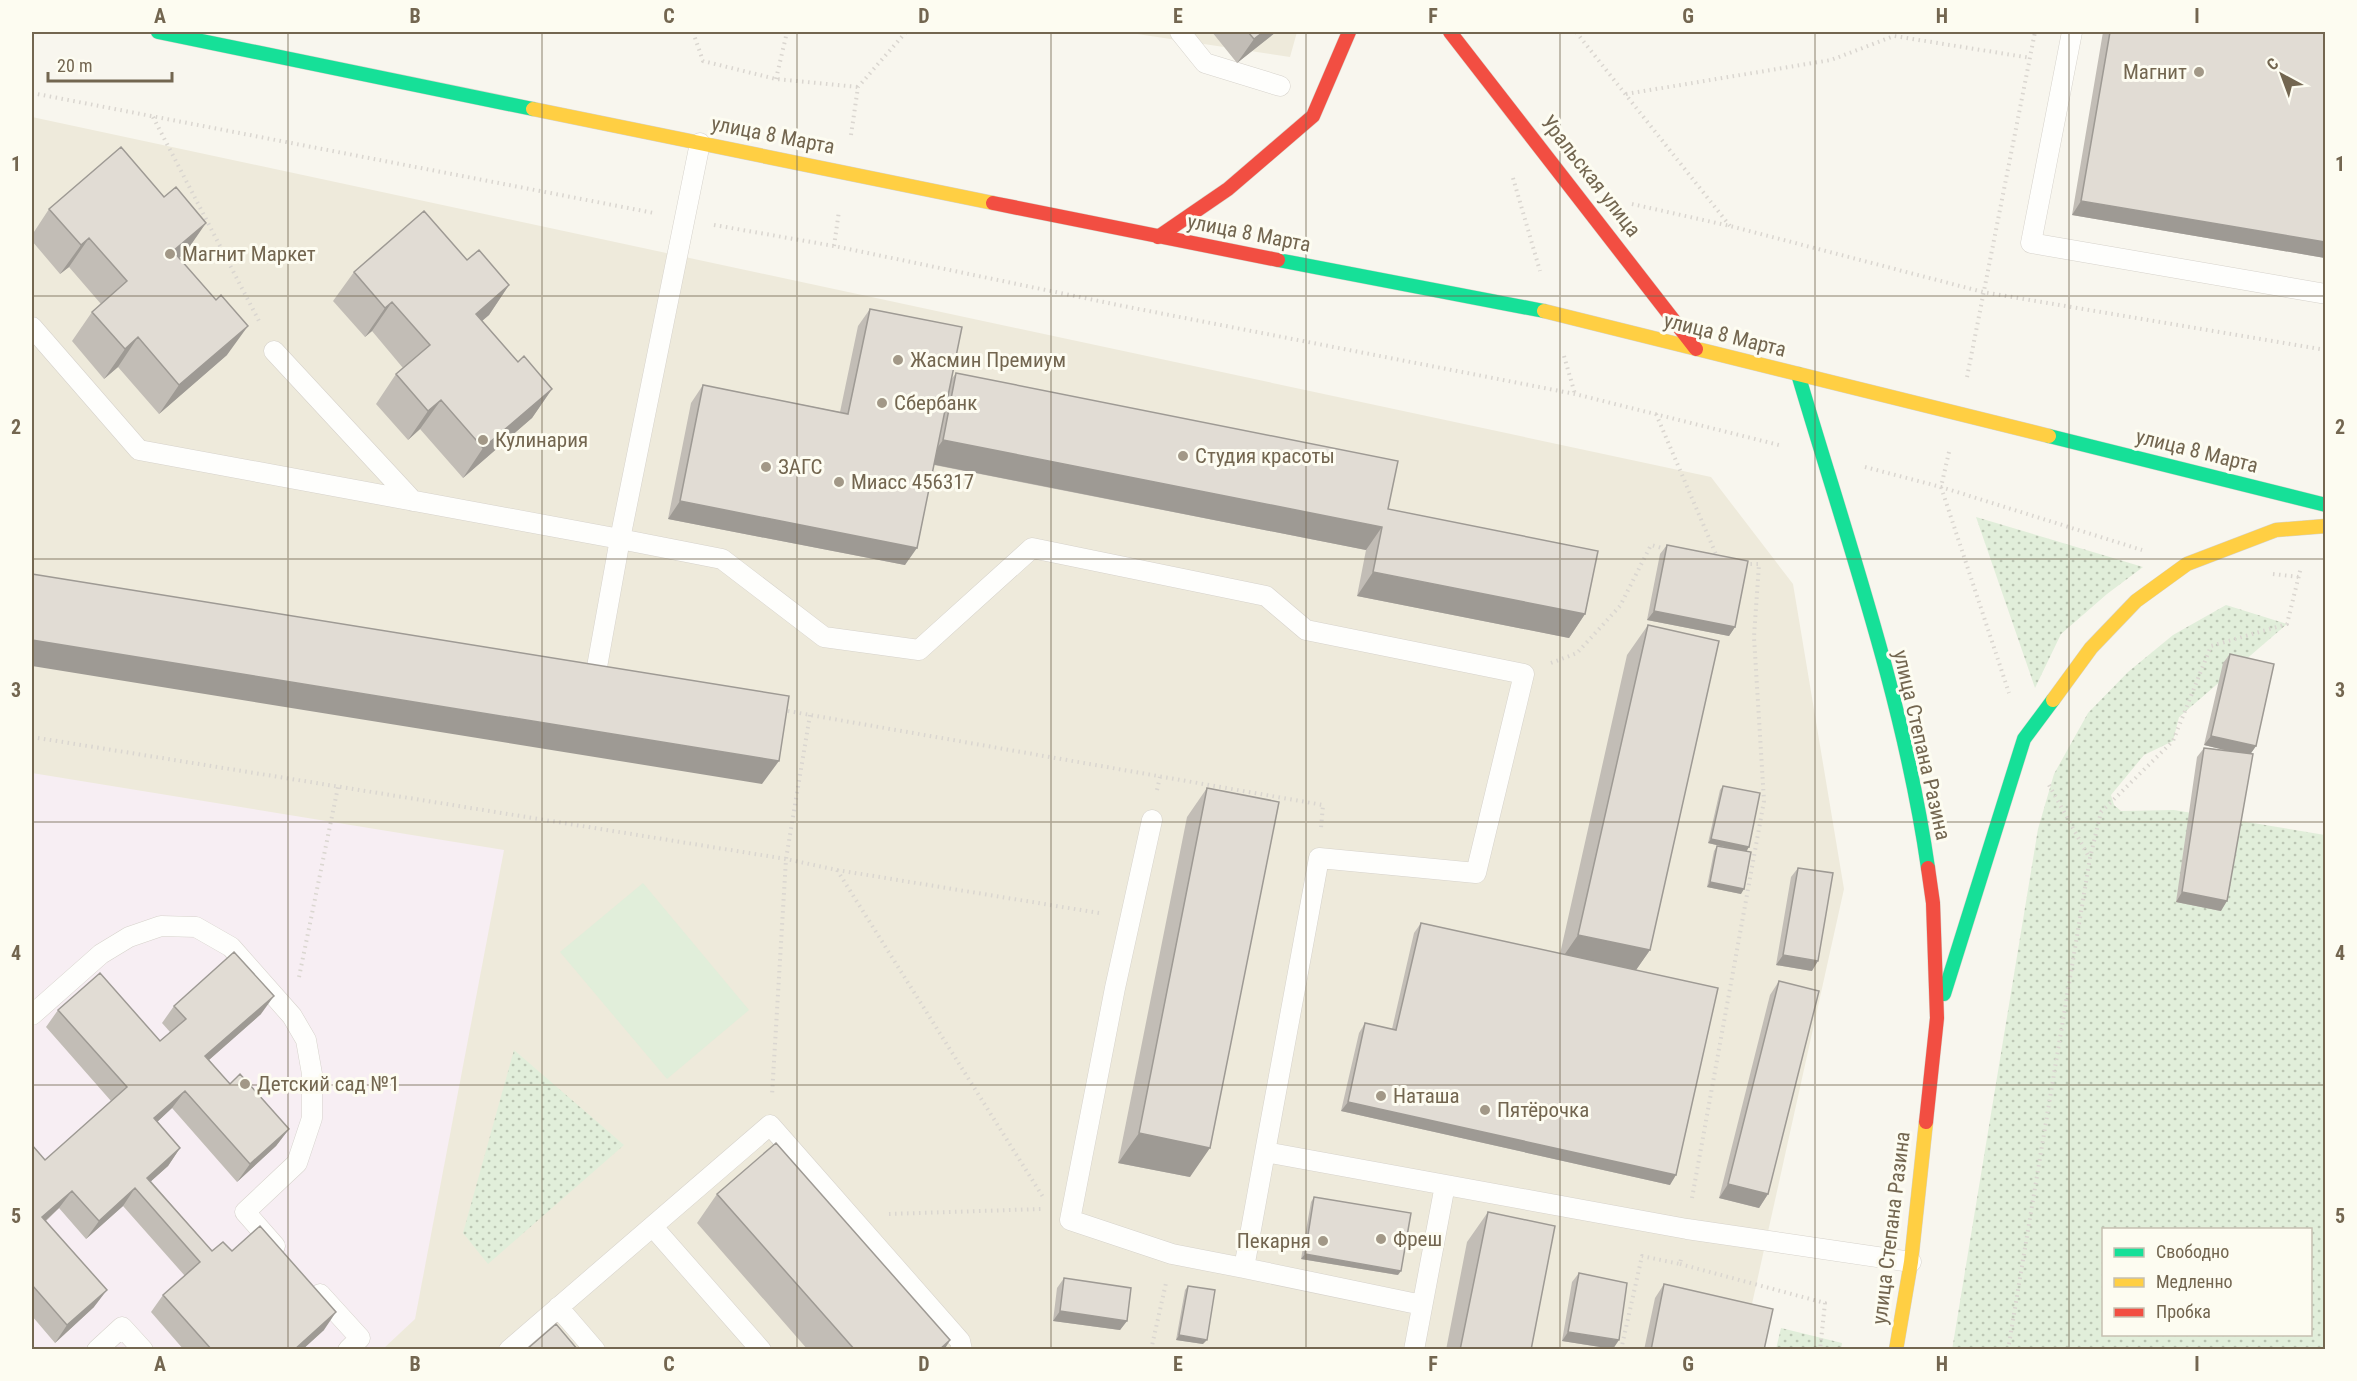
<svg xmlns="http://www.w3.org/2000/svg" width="2357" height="1381" font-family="'Roboto Condensed',sans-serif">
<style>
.residential{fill:#eeeadb}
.education{fill:#f7eef3}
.grass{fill:url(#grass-dots);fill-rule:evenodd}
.pitch{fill:#e1eeda}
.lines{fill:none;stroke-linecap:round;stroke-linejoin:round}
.lane-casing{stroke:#d6d2cb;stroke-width:21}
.fast-casing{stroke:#d6d3cb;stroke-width:15}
.slow-casing{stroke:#d6d3cb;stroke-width:15}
.jam-casing{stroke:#d6d3cb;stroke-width:15}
.path{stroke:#dad6d0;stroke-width:4;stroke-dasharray:1.5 4.5;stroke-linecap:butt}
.lane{stroke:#fefefc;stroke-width:20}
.fast{stroke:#16e098;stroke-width:14}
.slow{stroke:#ffcf43;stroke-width:14}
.jam{stroke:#f24e42;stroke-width:14}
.wall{fill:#c2bdb6}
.shaded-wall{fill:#9e9a94}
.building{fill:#e1dcd4;stroke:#9e9a94;stroke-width:1.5}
.grid{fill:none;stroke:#736650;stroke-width:1.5;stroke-opacity:0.55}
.poi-dot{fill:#a29887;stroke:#fdfcf1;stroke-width:2}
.labels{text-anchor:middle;stroke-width:6;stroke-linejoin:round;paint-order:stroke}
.poi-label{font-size:21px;fill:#736650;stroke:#fdfcf1;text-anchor:start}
.street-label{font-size:21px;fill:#736650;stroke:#fdfcf1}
.neatline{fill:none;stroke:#736650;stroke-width:2}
.grid-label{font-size:20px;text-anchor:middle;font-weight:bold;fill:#736650}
</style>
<defs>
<pattern id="grass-dots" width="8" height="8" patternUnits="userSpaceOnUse" patternTransform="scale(1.5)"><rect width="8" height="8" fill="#e1eeda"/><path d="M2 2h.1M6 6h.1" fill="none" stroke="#bbc5b3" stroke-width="1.8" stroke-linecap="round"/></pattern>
</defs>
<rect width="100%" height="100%" fill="#f8f6ee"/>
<!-- residential -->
<path class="residential" d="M1124,32H1297L1290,57Z
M32,117L1711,477L1793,584L1844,889L1742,1349L32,1350Z"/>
<!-- education -->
<path class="education" d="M32,773L504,850L415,1319L383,1349H32Z"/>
<!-- grass -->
<path class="grass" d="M1976,517L2143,567L2107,594L2061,634L2035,688Z
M2226,605L2287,624L2179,717L2173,741L2144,755L2111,795L2114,805L2121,811L2174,810L2325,835V1349L1952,1350L2038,829L2054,774L2088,713L2128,672L2173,635ZM2104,1230H2310V1334H2104Z
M514,1050L624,1145L488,1264L463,1233Z
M1781,1328L1842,1343L1841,1349H1776Z"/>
<!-- pitch -->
<path class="pitch" d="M643,883L749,1010L667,1079L560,952Z"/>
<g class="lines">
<!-- lane casing -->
<g class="lane-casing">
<path id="lane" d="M1180,32L1205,63L1280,86
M2072,32L2031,243L2326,294
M700,143L620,539L722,559L824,637L919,650L1032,548L1266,596L1306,630L1524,674L1476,873L1319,858L1265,1152L1687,1229L1911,1262
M32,327L139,450L620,539L595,678L581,675
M274,351L413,501
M1152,820L1115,988L1070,1220L1172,1254L1244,1268L1265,1152
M32,1015L101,954L129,937L161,926L196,927L231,947L292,1016L306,1040L312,1074V1118L297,1163L245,1212L275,1246
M653,1227L761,1350
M1244,1268L1422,1305
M320,1294L360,1338L348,1350
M558,1307L595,1350
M97,1350L122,1327L143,1350
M509,1350L770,1125L960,1341L962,1350
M1414,1350L1445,1185"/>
</g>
<!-- fast casing -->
<g class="fast-casing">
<path id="fast" d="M158,32L533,109
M1278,260L1544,311
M1798,374C1846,537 1904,700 1928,868
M2049,436L2326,505
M1944,994L2024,739L2053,700"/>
</g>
<!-- slow casing -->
<g class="slow-casing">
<path id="slow" d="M533,109L993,203
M1544,311L2049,436
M2053,700L2091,648L2136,601L2187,564L2276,530L2326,526
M1896,1350L1911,1262L1926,1122"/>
</g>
<!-- jam casing -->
<g class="jam-casing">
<path id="jam" d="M1450,32L1696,349
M993,203L1278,260
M1158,237L1228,189L1313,116L1349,32
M1926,1122L1937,1018L1933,903L1928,868"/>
</g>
<!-- path -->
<path class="path" d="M693,32L703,61L776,79L858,87
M1576,32L1730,226
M776,79L787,32
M32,93L654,213
M1626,94L1831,60L1894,36L2031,58
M153,117L260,323
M851,135L858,87L906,32
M1513,178L1540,271
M1632,204L1730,226L1983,292L2326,350
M714,225L834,246L1118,305L1575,394L1779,445
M834,246L839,211
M1564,356L1575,394
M1967,377L2035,32
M1656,414L1718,559
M1949,452L1941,487L2009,693
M1865,467L1941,487L2142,550
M2273,574L2299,577
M1551,663L1577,653L1620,606L1651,545L1669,550
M782,710L1323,805L1321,828
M810,715L786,859L837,870L1043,1197
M32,737L786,859L772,1095
M2049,785L2089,857
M1157,790L1160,777
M837,870L1099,913
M299,977L338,787
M1692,1198L1764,801L1754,637L1759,564H1744
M889,1214L1041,1209
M1680,1264L1825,1303L1820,1350
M1151,1350L1166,1283
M1621,1350L1642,1256L1680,1264L1681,1259
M2008,1350L2090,858L2101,812L2173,741L2211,646L2287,624L2301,567"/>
<!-- lane -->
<use href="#lane" class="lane"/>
<!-- fast -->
<use href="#fast" class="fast"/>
<!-- slow -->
<use href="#slow" class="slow"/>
<!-- jam -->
<use href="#jam" class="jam"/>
</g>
<!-- wall -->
<path class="wall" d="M1212,32H1276L1237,63Z
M2103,32H2325V258L2072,215Z
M49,209L186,252L179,258L227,355L159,414L118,367L104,379L72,341L92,312L101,304L69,267L60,274L32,241V235Z
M467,260L509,285L489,315L482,321L518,362L552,389L532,418L463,478L420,429L408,440L376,404L396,374L403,368L372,331L365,337L333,301L354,272Z
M870,309L951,380L956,373L1388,509L1585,614L1569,638L1357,596L1366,550L934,465L905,565L668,519L691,403L703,385L840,412L858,326Z
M1667,545L1735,627L1729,636L1647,620L1660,554Z
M1648,625L1650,950L1636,970L1670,1185L1341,1111L1359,1033L1365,1023L1392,1029L1414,933L1421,923L1560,954L1627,655Z
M2230,654L2256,746L2251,753L2221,911L2176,902L2197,757L2204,748L2225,750L2204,745L2223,663Z
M1723,786L1749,847L1746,851L1741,894L1707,887L1714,851L1717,846L1734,849L1708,843L1720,790Z
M1207,788L1190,1177L1118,1163L1187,817Z
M1798,868L1812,971L1776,965L1791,877Z
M1779,981L1768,1194L1759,1208L1719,1198L1770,995Z
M174,1006L261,1014L209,1060L230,1084L289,1129L276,1146L237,1182L172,1108L157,1122L180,1148L168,1166L151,1181L212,1251H232L324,1330L302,1350H184L151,1312L163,1295L185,1276L123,1206L86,1239L59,1208L46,1221L94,1307L55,1343L32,1316V1145L45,1160L111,1101L46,1027L58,1010L160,1041L170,1032L162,1023Z
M717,1194L950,1340L944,1350H808L697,1223Z
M1314,1197L1398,1275L1301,1259L1311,1202Z
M1488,1212L1531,1350H1446L1467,1242Z
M1579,1273L1613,1349L1562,1341L1572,1282Z
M1064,1278L1127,1321L1120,1330L1053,1321L1057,1288Z
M1664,1284L1764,1350H1644L1655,1298Z
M1188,1286L1203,1344L1176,1340L1185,1290Z"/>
<!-- shaded-wall -->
<path class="shaded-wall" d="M1263,32H1276L1237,63L1254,39Z
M2081,201L2325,242V258L2072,215Z
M206,223L186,252L153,280L173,251Z
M89,238L69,267L60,274L81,245Z
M509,285L489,315L456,343L476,314Z
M392,302L372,331L365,337L385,308Z
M248,326L227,355L159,414L179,385Z
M138,337L118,367L104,379L125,349Z
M552,389L532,418L463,478L483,448Z
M441,400L420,429L408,440L428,411Z
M943,440L1382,527L1366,550L926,463Z
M680,501L917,548L905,565L668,519Z
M1373,572L1585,614L1569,638L1357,596Z
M1654,611L1735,627L1729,636L1647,620Z
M32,640L779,761L762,784L32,666Z
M2211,736L2256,746L2249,756L2204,745Z
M1711,839L1749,847L1746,852L1708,843Z
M1710,882L1744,889L1741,894L1707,887Z
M2182,892L2227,901L2221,911L2176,902Z
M1578,935L1650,950L1629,980L1558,964Z
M1783,955L1818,961L1812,971L1776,965Z
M274,996L261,1014L193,1074L205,1056Z
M185,1091L172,1108L142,1136L154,1118Z
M1348,1102L1676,1175L1670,1185L1341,1111Z
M289,1129L276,1146L237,1182L250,1164Z
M1139,1133L1210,1148L1190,1177L1118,1163Z
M180,1148L168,1166L139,1192L147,1178Z
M1728,1184L1768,1194L1759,1208L1719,1198Z
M135,1188L123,1206L86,1239L99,1221Z
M72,1191L59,1208L32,1233L42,1217Z
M1305,1254L1401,1271L1398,1275L1301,1259Z
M107,1290L94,1307L55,1343L67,1325Z
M1060,1311L1127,1321L1120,1330L1053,1321Z
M336,1312L324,1330L302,1350H294Z
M1568,1332L1619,1340L1613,1349L1562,1341Z
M1179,1335L1207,1340L1203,1344L1176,1340Z
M950,1340L944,1350H939Z"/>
<!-- building -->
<path class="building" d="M1248,32H1263L1254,39Z
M2110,32H2325V242L2081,201Z
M121,147L164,197L176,187L206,223L173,251L216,300L221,295L248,326L179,385L138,337L125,349L92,312L127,281L89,238L81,245L49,209Z
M424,211L467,260L479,250L509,285L476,314L518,362L524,356L552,389L483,448L441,400L428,411L396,374L430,345L392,302L385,308L354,272Z
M870,309L962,327L917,548L680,501L703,385L848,414Z
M956,373L1398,461L1388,509L1598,551L1585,614L1373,572L1382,527L943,440Z
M1667,545L1748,561L1735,627L1654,611Z
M32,574L789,696L779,761L32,640Z
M1648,625L1719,641L1650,950L1578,935Z
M2230,654L2274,664L2256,746L2211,736Z
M2204,748L2253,754L2227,901L2182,892Z
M1723,786L1760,793L1749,847L1711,839Z
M1207,788L1279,802L1210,1148L1139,1133Z
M1717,846L1751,852L1744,889L1710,882Z
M1798,868L1833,873L1818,961L1783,955Z
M1421,923L1718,988L1676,1175L1348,1102L1365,1023L1396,1030Z
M234,952L274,996L205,1056L230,1084L240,1074L289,1129L250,1164L185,1091L154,1118L180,1148L147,1178L212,1251L223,1242L232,1251L260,1226L336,1312L294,1350H212L163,1295L200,1262L135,1188L99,1221L72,1191L42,1217L107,1290L67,1325L32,1285V1145L45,1160L127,1087L58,1010L100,973L160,1041L186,1019L174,1006Z
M1779,981L1819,991L1768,1194L1728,1184Z
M776,1143L950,1340L939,1350H855L717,1194Z
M1314,1197L1411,1213L1401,1271L1305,1254Z
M1488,1212L1555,1226L1531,1350H1460Z
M1579,1273L1627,1283L1619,1340L1568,1332Z
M1064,1278L1131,1288L1127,1321L1060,1311Z
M1664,1284L1773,1309L1764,1350H1651Z
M1188,1286L1215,1290L1207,1340L1179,1335Z
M556,1324L578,1350H526Z"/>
<!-- grid -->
<path class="grid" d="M288,32V1350M542,32V1350M797,32V1350M1051,32V1350M1306,32V1350M1560,32V1350M1815,32V1350M2069,32V1350M32,296H2326M32,559H2326M32,822H2326M32,1085H2326"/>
<!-- markers -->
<g class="poi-dot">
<circle cx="2199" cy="72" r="6"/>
<circle cx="170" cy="254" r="6"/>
<circle cx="898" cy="360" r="6"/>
<circle cx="882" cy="403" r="6"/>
<circle cx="483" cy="440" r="6"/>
<circle cx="1183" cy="456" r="6"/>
<circle cx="766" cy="467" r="6"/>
<circle cx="839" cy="482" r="6"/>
<circle cx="245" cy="1084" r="6"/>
<circle cx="1381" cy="1096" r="6"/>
<circle cx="1485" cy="1110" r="6"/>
<circle cx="1381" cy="1239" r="6"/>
<circle cx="1323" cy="1241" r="6"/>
</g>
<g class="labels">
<!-- poi labels -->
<g class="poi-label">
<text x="2187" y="79" text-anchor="end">Магнит</text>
<text x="182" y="261">Магнит Маркет</text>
<text x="910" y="367">Жасмин Премиум</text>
<text x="894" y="410">Сбербанк</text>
<text x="495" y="447">Кулинария</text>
<text x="1195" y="463">Студия красоты</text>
<text x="778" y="474">ЗАГС</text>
<text x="851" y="489">Миасс 456317</text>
<text x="257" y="1091">Детский сад №1</text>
<text x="1393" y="1103">Наташа</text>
<text x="1497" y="1117">Пятёрочка</text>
<text x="1393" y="1246">Фреш</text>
<text x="1311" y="1248" text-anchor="end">Пекарня</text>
</g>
<!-- street labels -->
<g class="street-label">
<text transform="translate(773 135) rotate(11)" y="7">улица 8 Марта</text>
<text transform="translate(1591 176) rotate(52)" y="7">Уральская улица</text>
<text transform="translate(1249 233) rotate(11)" y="7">улица 8 Марта</text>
<text transform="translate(1725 335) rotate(14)" y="7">улица 8 Марта</text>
<text transform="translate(2197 451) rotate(14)" y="7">улица 8 Марта</text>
<text transform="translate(1922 745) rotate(77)" y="7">улица Степана Разина</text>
<text transform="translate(1891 1228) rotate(-83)" y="7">улица Степана Разина</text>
</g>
</g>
<!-- border -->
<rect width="2357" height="1381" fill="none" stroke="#fdfcf1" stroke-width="66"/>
<!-- legend -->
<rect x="2102" y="1228" width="210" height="108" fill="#fdfcf1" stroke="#c6c0b1" stroke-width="1.5"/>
<rect x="2114" y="1248" width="30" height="9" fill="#16e098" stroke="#c6c0b1" stroke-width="1.5"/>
<text x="2156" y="1258" font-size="18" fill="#736650">Свободно</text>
<rect x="2114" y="1278" width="30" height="9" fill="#ffcf43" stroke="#c6c0b1" stroke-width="1.5"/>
<text x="2156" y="1288" font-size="18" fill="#736650">Медленно</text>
<rect x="2114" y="1308" width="30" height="9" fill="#f24e42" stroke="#c6c0b1" stroke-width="1.5"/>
<text x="2156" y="1318" font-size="18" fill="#736650">Пробка</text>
<!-- north arrow -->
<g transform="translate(2282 75) rotate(319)" stroke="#fdfcf1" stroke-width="4.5" paint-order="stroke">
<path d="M0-4.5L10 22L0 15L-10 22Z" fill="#736650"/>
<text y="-9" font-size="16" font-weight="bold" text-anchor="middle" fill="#736650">С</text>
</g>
<!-- scale -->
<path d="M48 72v9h124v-9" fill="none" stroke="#736650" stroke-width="3"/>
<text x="57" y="72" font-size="18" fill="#736650" stroke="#fdfcf1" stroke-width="4.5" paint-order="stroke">20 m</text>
<rect x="33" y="33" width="2291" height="1315" class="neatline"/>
<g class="grid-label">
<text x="160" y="23">A</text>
<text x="415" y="23">B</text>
<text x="669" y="23">C</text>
<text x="924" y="23">D</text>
<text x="1178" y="23">E</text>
<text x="1433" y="23">F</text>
<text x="1688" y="23">G</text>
<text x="1942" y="23">H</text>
<text x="2197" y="23">I</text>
<text x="16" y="171">1</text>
<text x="2340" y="171">1</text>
<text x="16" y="434">2</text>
<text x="2340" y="434">2</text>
<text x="16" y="697">3</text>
<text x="2340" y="697">3</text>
<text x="16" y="960">4</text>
<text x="2340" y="960">4</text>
<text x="16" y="1223">5</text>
<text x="2340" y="1223">5</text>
<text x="160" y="1371">A</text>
<text x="415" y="1371">B</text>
<text x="669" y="1371">C</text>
<text x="924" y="1371">D</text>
<text x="1178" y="1371">E</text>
<text x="1433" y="1371">F</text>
<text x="1688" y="1371">G</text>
<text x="1942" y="1371">H</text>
<text x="2197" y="1371">I</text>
</g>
</svg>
